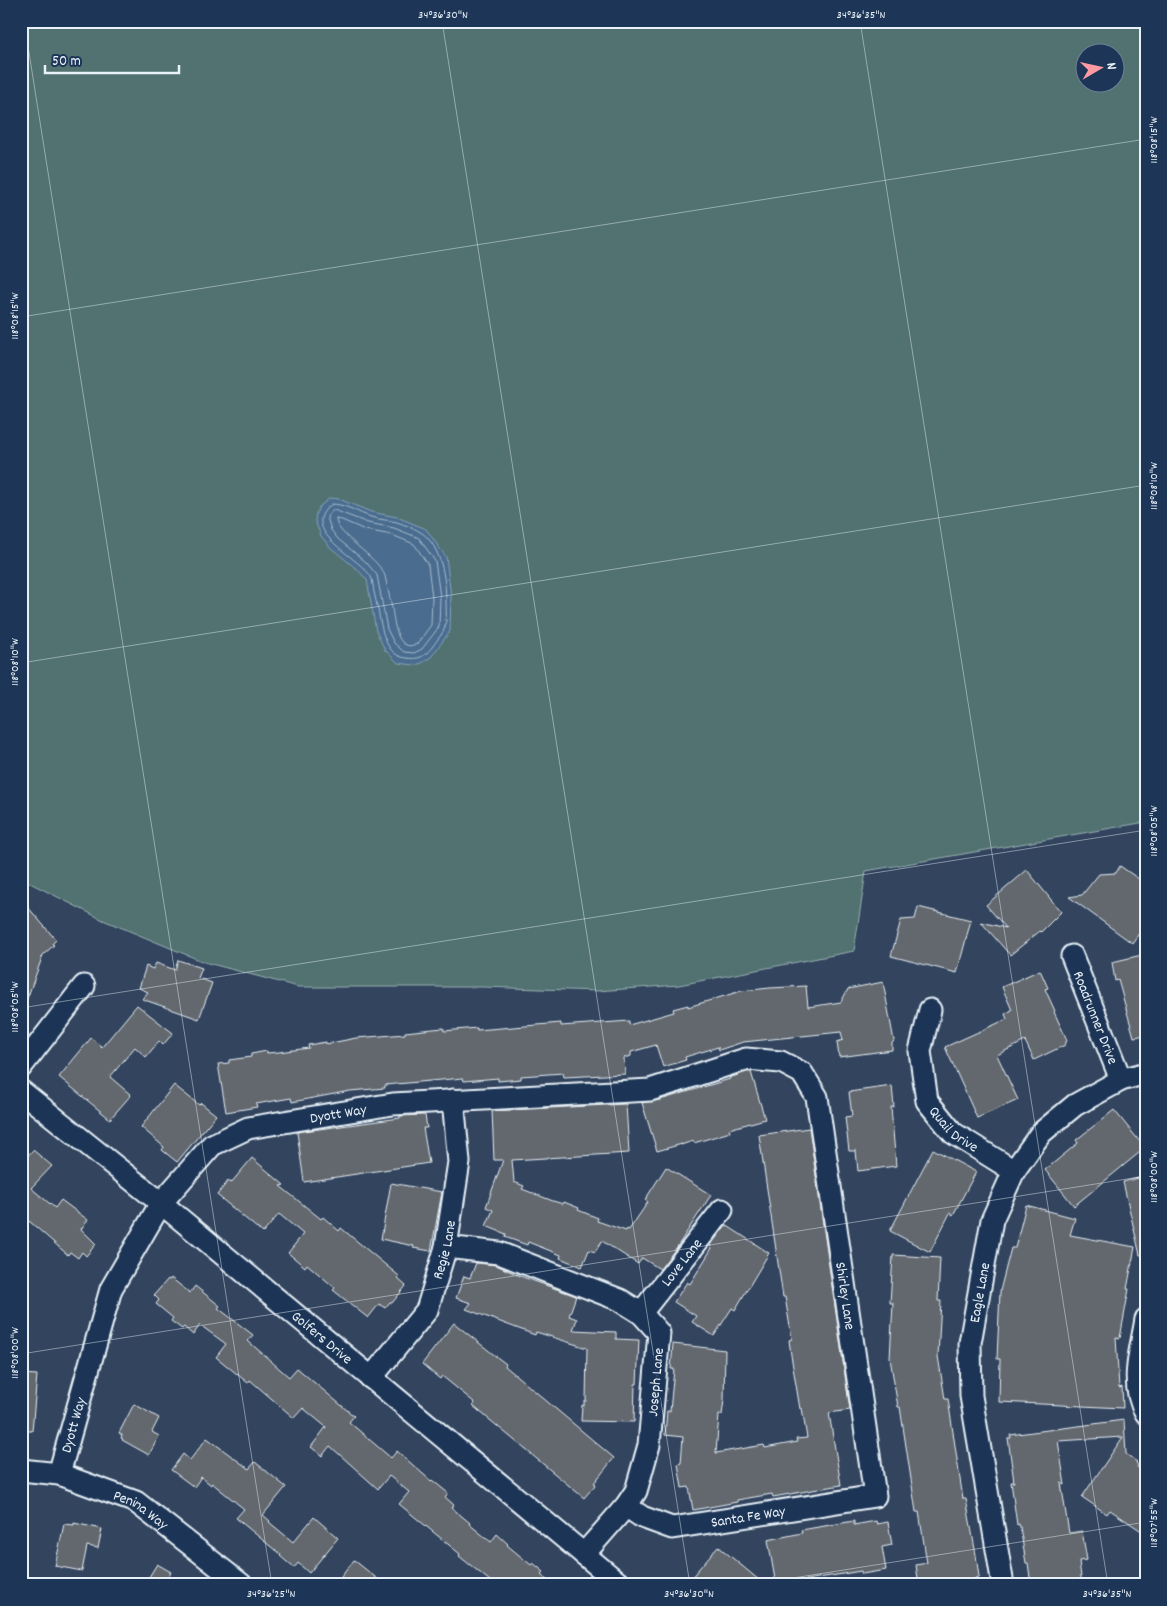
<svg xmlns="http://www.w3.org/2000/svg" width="1167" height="1606" font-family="Dekko,sans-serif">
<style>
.green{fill:#517271;stroke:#9cb2b4;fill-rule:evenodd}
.water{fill:#486c8f;stroke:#88a1b9}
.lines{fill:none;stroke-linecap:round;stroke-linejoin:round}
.shore{stroke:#a8bcce;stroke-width:1}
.building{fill:#64686e;stroke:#e8f1f8}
.minor-casing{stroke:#e8f1f8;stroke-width:25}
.minor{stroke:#1d3557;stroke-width:21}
.ticks{fill:none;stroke:#e8f1f8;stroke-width:1;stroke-opacity:0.45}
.labels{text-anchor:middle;stroke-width:4.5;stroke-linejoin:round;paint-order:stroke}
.street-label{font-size:15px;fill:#e8f1f8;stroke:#1d3557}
.neatline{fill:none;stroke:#e8f1f8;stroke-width:2}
.ticks-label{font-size:12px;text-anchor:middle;fill:#e8f1f8}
</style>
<rect width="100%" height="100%" fill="#32445e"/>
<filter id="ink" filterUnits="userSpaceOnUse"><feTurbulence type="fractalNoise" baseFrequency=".02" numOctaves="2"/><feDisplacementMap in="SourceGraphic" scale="10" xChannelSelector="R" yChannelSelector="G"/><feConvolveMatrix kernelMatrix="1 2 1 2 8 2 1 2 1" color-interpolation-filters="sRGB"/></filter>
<g filter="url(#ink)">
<!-- green -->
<path class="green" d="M21,21H1146V822L866,871L854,951L679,985L597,991L482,987H298L204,962L103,920L30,883L21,877ZM1084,52H1114V82H1084Z"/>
<!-- water -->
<path class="water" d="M330,498L339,499L371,512L397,517L426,529L446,557L451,596L450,631L431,657L422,663L415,665L398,663L385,650L376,631L367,580L358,570L330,547L321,536L315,521L316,514L319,507Z"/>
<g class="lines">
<!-- shore -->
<path class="shore" d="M332,504C346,504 358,513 371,517C380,520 389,520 397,522C405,525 415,528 422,533C441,546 446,580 446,602C446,613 448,626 441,635C430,649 426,661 407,658C384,656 382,628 378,610C377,604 375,598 374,592C373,587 373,581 371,577C360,557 295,530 332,504Z
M334,510L368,523L394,528L419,538L435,561L440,597L439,627L422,649L414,653L404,652L394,643L387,629L377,575L366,562L338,539L331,530L327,517Z
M336,519L342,520L365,530L392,535L414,544L417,548L428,565L432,597L431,625L417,644C396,654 394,619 392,608C390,597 387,587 385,576C378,556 335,535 336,519Z"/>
</g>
<!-- building -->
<path class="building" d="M1120,866L1146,884V924L1132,943L1069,897L1082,895L1099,874L1116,873Z
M1027,870L1061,912L1041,932L1040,931L1010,955L981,922L1006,928L986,905Z
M21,899L56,940L52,944L54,945L43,955L23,1010H21V952L26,939L21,934Z
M918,907L971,920L957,973L891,956L901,920L915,919Z
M1146,954V1035L1134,1037L1118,980L1115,981L1112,962Z
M178,960L202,968L198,978L212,983L199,1019L142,999L148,992L139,988L146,966L153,969L156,963L175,970Z
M1040,970L1048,988L1045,989L1055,1011L1054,1012L1067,1040L1065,1045L1034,1060L1025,1041L997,1055L1018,1100L977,1118L945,1047L1007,1019L1005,1014L1012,1010L1002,987Z
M883,982L894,1041L892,1043V1050L839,1057L837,1042L843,1040L841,1032L743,1042L719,1050L718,1047L685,1057L686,1060L663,1067L656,1045L631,1052V1056L624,1058L625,1074L564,1077L563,1073L521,1076V1079L498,1081V1078L464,1081L463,1078L385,1085V1088L350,1091L292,1102L291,1098L256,1104L257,1107L226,1112L218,1064L229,1063V1060L251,1057V1054L267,1051V1053L279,1052L309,1048L308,1045L326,1042V1044L356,1038L405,1034V1032L433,1029L444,1028V1031L477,1028V1030L561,1023V1026L629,1021V1025L674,1012L673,1009L688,1005V1007L741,991L770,988L806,986L808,1007L841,1002L848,989Z
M137,1005L173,1033L163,1045L159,1041L146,1057L135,1047L110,1077L131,1095L110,1119L59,1077L91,1038L102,1047Z
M747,1072H751L765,1119L729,1129L730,1132L694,1143L693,1141L681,1145L682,1144L657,1151L642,1103L660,1100L730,1079L729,1078Z
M174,1085L199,1105L201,1103L216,1115L177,1162L162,1150L164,1147L141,1127Z
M892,1086L894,1107H891L896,1166L858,1171L856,1151H849L845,1117L852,1116L849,1092Z
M626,1104L629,1153L512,1160L514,1182L524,1186L522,1189L553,1201L563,1204L564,1202L579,1208L578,1210L598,1218L597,1221L626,1231L627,1229L629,1230L648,1202L645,1200L666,1167L711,1195L677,1247L660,1269L642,1258L638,1264L602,1241L595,1252L589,1250L582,1267L560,1258L561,1255L528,1242L527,1245L505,1237L506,1234L486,1226L493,1210L486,1207L503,1160H494L492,1111Z
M1114,1110L1145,1148L1074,1206L1045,1170L1078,1143L1076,1140Z
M425,1115L427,1128H423L429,1163L304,1182L297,1132L400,1118V1116Z
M809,1128L850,1410L829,1413L841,1485L773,1497L772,1494L737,1500V1502L693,1510L689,1487L682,1488L678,1464L681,1463L683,1437L665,1435L667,1411H670L674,1369H671L673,1344L725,1350L724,1400L722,1415H719L716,1453L764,1445L765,1448L797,1442L796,1439L807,1438L802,1408L800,1409L791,1355L789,1340L792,1339L785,1297H783L759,1135Z
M933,1149L976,1172L953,1215L950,1213L930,1252L890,1231Z
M33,1150L52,1166L31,1188L55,1208L61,1200L88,1220L81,1229L96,1244L86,1256L82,1252L78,1258L70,1252L68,1255L29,1221L21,1231V1163Z
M252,1158L284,1185L280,1186L321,1219L323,1217L339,1231L341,1228L399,1276L397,1278L406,1286L392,1303L390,1302L385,1308L379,1304L368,1318L333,1290L335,1288L307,1264L305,1267L288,1253L303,1234L279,1214L263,1233L217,1195L228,1181L231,1183Z
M1146,1176V1255H1140L1123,1182Z
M391,1183L442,1192L431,1251L413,1248L414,1246L381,1239Z
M1026,1205L1075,1218L1070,1235L1135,1247L1127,1289H1129L1120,1338L1116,1337L1119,1388L1122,1387L1123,1408L999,1402L1000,1359H997L1000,1291L1011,1248H1015Z
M726,1225L769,1253L735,1310L732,1308L714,1336L692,1322L696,1316L674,1302L687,1282L690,1284L712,1248L710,1246Z
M893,1255L940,1258L938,1301H941L938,1356L945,1399H948L963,1499H966L976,1555L979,1577L975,1578L976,1585H919L916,1565L927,1563L919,1512H916L900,1407H898L890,1358L893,1303H890Z
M476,1263L496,1265L520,1276L576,1296L569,1316L577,1319L573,1330L616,1332V1339L639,1340L637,1384H635L634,1422L581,1421L582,1405L584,1406V1401H586L587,1348L536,1332L535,1335L466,1309L471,1303L456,1298L464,1276L470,1278Z
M171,1278L190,1293L195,1286L220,1306L218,1308L253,1335L248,1341L289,1377L297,1368L354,1416L349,1422L391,1458L397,1451L431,1481L432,1480L448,1493L445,1497L454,1505L452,1508L470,1523L469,1524L491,1542L497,1534L508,1544L507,1545L531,1565L533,1563L544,1572L541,1575L553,1585H495L459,1556L460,1554L399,1504L409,1492L389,1476L378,1489L330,1446L322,1456L311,1447L326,1427L303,1408L294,1418L250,1380L248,1383L216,1357L226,1344L200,1325L193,1335L184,1327L182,1329L171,1321L173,1318L156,1304L159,1300L154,1295L168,1279L170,1280Z
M454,1323L493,1354L506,1364L505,1366L614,1458L594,1483L596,1484L584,1498L473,1406L475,1403L442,1376L440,1379L422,1364Z
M21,1374L37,1375L32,1431H21Z
M134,1404L159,1418L152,1432L159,1436L149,1455L122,1440L123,1439L121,1438L122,1435L119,1433Z
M1124,1420L1126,1454L1137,1462L1136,1463L1138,1465L1137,1467L1146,1474V1534L1110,1510L1107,1514L1082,1497L1123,1437L1058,1441L1065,1485L1061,1483L1069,1533L1082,1531L1087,1560L1079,1561L1082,1585H1031L1028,1563H1026L1020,1527L1019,1524L1017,1525L1011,1482H1014L1008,1438H1011L1010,1435Z
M207,1438L249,1469L255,1462L286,1487L263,1515L270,1521L269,1522L293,1542L314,1517L338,1538L309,1573L298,1563L294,1568L280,1556L281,1555L236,1518L244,1509L212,1483L211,1485L201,1477L194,1487L171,1470L183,1454L190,1460Z
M854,1521V1525L876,1521L877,1524L888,1522L892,1545L882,1547L886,1570L862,1574L861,1571L806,1580L807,1585H776L768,1540L802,1533L801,1530Z
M74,1523L102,1529L98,1548L87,1546L82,1571L55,1566L64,1524L74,1525Z
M718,1546L765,1585H685Z
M354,1560L385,1585H335Z
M157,1564L171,1572L169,1575L183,1585H144Z"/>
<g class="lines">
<!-- minor casing -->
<g class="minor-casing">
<g id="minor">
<path id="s1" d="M1072,956L1121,1080"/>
<path id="s2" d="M930,1010L920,1051L927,1101L953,1133L1014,1171"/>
<path d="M21,1067L84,986"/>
<path id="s3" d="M21,1091L161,1203L621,1585"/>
<path d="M446,1247L499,1253L620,1300L641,1313L659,1333L649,1445L636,1491L626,1506L584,1554"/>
<path id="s4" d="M641,1313L722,1210"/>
<path d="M1146,1319C1141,1351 1129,1384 1146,1413"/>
<path id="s5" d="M371,1378L427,1310L446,1247L459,1162L453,1100"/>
<path id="s6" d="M21,1470L59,1474L136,1502L242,1585"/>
<path id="s7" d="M59,1474L111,1289L161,1203L212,1145L248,1128L393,1104L650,1090L746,1059L781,1062L802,1073L817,1097L875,1496L672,1528L642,1517L626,1506"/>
<path id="s8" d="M1003,1585L971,1396L970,1343L992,1220L1014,1171L1041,1133L1075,1105L1121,1080L1146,1073"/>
</g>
</g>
<!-- minor -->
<use href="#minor" class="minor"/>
</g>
</g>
<!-- ticks -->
<path class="ticks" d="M24,21L272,1585M442,21L690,1585M860,21L1108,1585M21,317L1146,139M21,663L1146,485M21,1008L1146,830M21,1354L1146,1176M749,1585L1146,1522"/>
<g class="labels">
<!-- street labels -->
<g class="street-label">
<text dy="5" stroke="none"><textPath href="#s1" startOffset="66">Roadrunner Drive</textPath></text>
<text dy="5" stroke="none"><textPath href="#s7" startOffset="500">Dyott Way</textPath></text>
<text dy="5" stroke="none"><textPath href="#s2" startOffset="132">Quail Drive</textPath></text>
<text dy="5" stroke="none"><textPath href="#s5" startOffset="151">Regie Lane</textPath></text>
<text dy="5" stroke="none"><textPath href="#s4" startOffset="65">Love Lane</textPath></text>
<text dy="5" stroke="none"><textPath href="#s8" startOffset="296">Eagle Lane</textPath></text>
<text dy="5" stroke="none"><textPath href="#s7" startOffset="1202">Shirley Lane</textPath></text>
<text dy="5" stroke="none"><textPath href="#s3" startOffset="389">Golfers Drive</textPath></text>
<text transform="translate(655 1382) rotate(-85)" y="5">Joseph Lane</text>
<text dy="5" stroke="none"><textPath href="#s7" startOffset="51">Dyott Way</textPath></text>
<text dy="5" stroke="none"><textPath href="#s6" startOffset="128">Penina Way</textPath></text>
<text transform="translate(748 1516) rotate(-9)" y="5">Santa Fe Way</text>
</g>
</g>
<!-- margin -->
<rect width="1167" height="1606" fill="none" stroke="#1d3557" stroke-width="55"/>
<!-- north arrow -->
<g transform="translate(1100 68) rotate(81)"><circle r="24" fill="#1d3557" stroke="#6e8097"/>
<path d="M0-4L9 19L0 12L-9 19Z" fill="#ff9aa2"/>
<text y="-8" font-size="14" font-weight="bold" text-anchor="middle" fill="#e8f1f8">N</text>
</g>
<!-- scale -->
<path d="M45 65v8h134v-8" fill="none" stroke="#e8f1f8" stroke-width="2.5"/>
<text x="52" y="65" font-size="15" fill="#e8f1f8" stroke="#1d3557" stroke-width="4" paint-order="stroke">50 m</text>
<rect x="28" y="28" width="1112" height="1550" class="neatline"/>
<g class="ticks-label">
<text x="443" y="18">34°36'30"N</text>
<text x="861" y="18">34°36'35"N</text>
<text transform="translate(1153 140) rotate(-90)" y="4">118°08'15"W</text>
<text transform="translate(14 316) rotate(-90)" y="4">118°08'15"W</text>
<text transform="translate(1153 486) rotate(-90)" y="4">118°08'10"W</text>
<text transform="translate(14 662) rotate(-90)" y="4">118°08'10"W</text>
<text transform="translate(1153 831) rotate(-90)" y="4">118°08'05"W</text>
<text transform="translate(14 1007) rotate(-90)" y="4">118°08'05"W</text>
<text transform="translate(1153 1177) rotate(-90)" y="4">118°08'00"W</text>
<text transform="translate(14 1353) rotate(-90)" y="4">118°08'00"W</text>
<text transform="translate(1153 1523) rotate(-90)" y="4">118°07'55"W</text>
<text x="271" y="1597">34°36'25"N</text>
<text x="689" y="1597">34°36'30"N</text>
<text x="1107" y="1597">34°36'35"N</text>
</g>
</svg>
